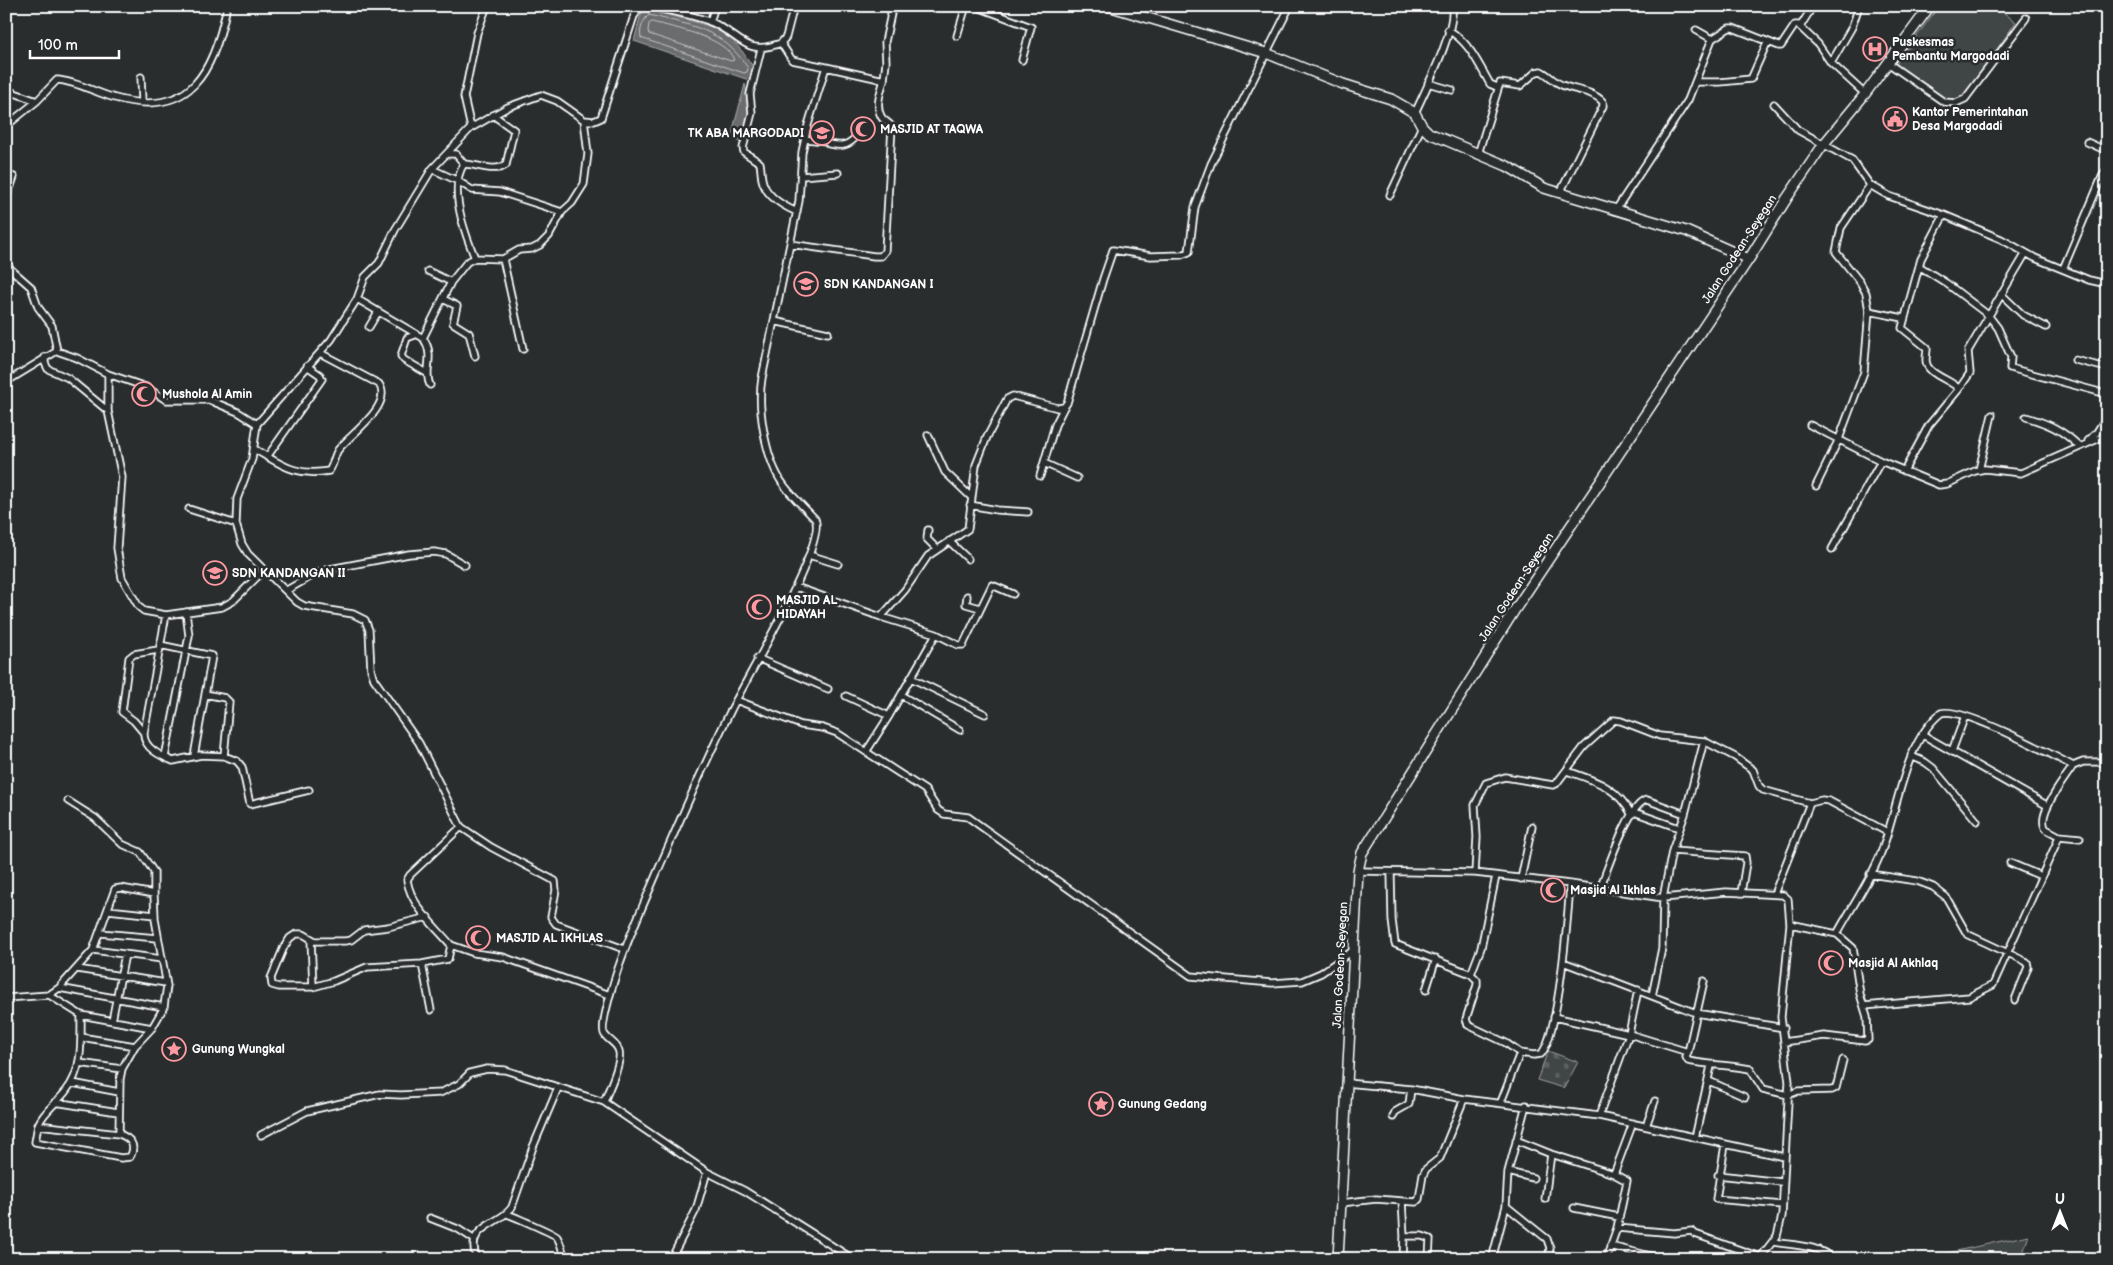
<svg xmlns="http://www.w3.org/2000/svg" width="2113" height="1265" font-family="'Balsamiq Sans',sans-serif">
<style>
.cemetery{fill:url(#cemetery-stones);stroke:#a0a2a2}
.green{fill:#414445;stroke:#a0a2a2}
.water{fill:#6a6c6d;stroke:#a6a7a7}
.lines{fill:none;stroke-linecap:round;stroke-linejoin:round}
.shore{stroke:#c3c4c5;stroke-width:1}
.street-casing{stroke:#fff;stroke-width:9}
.secondary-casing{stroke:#fff;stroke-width:12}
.street{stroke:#2a2d2e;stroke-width:5.5}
.secondary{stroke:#2a2d2e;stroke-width:9}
.labels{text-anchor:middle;stroke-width:5;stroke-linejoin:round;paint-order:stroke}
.poi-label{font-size:12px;font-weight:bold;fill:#fff;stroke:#2a2d2e;text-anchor:start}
.street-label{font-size:12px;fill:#fff;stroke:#2a2d2e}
</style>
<defs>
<pattern id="cemetery-stones" width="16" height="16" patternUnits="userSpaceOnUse" patternTransform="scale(1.25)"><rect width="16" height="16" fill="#414445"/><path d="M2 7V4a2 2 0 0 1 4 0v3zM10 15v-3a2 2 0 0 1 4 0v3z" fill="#5e6061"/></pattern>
</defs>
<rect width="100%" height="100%" fill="#2a2d2e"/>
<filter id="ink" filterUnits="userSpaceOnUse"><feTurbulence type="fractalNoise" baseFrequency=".02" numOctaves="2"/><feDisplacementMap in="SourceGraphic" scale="10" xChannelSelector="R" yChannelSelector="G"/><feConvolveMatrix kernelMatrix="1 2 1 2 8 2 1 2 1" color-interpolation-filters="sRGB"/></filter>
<g filter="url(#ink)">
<!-- cemetery -->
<path class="cemetery" d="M1548,1051L1578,1062L1564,1088L1537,1080Z"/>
<!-- green -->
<path class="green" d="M1939,6H1995L2016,22L1954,110L1894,67Z
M2029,1235L2021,1259H1935L1938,1255Z"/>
<!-- water -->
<path class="water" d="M647,9L709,26L722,33L732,40L742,51L754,68L749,80L634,41L640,17Z
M745,84L751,112L743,144L731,137Z"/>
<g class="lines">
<!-- shore -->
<path class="shore" d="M649,15C693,26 721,28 748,68L747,72L744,73L641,38C639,31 643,19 649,15Z
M652,22C674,28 726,37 734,60L731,61L649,34L648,31L649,24Z"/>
<!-- street casing -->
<g class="street-casing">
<path id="street" d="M647,6C668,11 691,14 711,22C741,35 744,57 781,43
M794,6L786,37L781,43L792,60L826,67L808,125L802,152L799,201L762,378C757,407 765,456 781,481C790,495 804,507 815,519C828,542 745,681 731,710C704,764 680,820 656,875C639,915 621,954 610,995C608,1003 600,1030 605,1035C609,1041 618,1044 619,1052C622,1063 608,1090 604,1102L707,1172L745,1191L853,1259
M882,6L892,9L897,6
M975,6L1031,27L1022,60
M710,22L715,6
M1800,27L1813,6
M1448,30C1469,41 1479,65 1490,84L1497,87
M1696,30L1712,39
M957,36L966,6
M761,49L750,94L752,113L743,148L744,152L760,163C761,168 761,174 762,179C765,196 783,206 797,212
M1831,63L1852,27L1859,6
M1888,63L1944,102L1956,103L1965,99L2026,18
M141,77L142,102
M884,80L886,62L885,42L892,9
M1695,82H1720L1751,79L1767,43
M1428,83L1452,90
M6,90L37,101
M1774,104L1798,130L1852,160L1870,185L1889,196L1944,215L2001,239L2035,258L2089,280L2107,284
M1415,113C1426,88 1456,31 1452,6
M6,126L37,101L57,80C76,81 96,93 115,98C191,119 214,71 227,6
M471,128L464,97L477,33L487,6
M805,139L826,141L829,144C841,146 846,147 855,138
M2087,142L2107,151
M447,154H456L464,164
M1478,154L1500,83L1520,86L1536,72L1541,71C1549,75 1554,82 1562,85C1576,91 1592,90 1603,102V106L1560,193
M432,169L458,181L472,190L500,192L562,212
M6,174L14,177L6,200
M801,176L838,173
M1390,195L1422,126
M1615,211L1688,100L1712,39L1729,28H1733L1779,46H1781L1795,25H1798L1818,44L1831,63L1865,94
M790,244L874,256H881L885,251L892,127C889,122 883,121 881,116C875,105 881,91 884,80L826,67
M475,258C465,234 448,187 464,164C476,164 495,173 506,165L514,130L493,115
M503,259L523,349
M6,265L31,287L38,307L52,326L57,351
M1919,266L1946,283L1988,315L1998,328L2011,357L2010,368L2107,394
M2063,269L2102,177L2107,169
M428,271L451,282
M2001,294L2023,315L2046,327
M357,299L423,338L451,282L467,262L475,258L503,259L519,250L532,249L540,245L549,236L562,212L572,203L584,184L588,154L584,120
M443,299L457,306L453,323L469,333L475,356
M1869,311L1903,318
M774,321L828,333
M369,327L378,312
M415,335L407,338L401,356L404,360L427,373
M423,338C436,356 423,371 430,385
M45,357V363L48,369L68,378L108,411
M2075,360L2107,368
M108,374V411L122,477L117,548L122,578L139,607L144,611L166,615L222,607L233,601L264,570
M6,382L57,351L77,358L108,374L146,387L166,400H209L238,412L257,424
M1959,389L1970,373L1968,351L2026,253
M2026,417C2049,424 2061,429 2079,446
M1810,425L1881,461L1939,485L1947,484L1975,471L1985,469L2021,473L2107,435
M928,435L945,472L970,496
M2088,441L2097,432L2107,416
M254,449C281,464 295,477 329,471C334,464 334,456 338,450C349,435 394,406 379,384L320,353
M267,457L322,379L320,375L307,366
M1044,463L1077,478
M1979,470L1992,415
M1904,471L1929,425L1959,389C1951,379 1926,375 1926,360C1926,356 1927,352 1927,348L1902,328L1921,259L1944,215
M1040,476L1055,425L1064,407
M1816,486L1839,439L1864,372L1869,311L1866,293L1860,282L1836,252L1841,228L1870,185
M970,505L997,510L1028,512
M189,509L236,524
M928,530L927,539L937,549
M949,541L968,559
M1832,549L1881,461
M809,555L838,564
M796,587L881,617L905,590L928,556L968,529L976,465L987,437L1007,399L1013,396L1058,408L1064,407L1067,403L1103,279L1113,250L1151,256L1181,255L1189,252L1195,207L1211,164L1290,6
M287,590L317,573L330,569L409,554L434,552L446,554L465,565
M967,596L966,604L980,608
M166,615L144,733C143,748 161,756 173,761L201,755L224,756L237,761L242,767L250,804L309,790
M936,634L958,645H963L992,585L1013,594
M160,645L212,656L194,756
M757,658L828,689
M911,678L985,714
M205,694L225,698L229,702L224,756
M901,695L960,730
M846,696L889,716
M736,700L801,725L823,728L837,733L925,790L938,810L944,814L968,817L1191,976L1272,983L1302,981L1321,973L1354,950
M144,733L134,721L122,712L129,658L134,654L158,650
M1923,735L2048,806
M1704,741L1685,814L1672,851L1663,898L1662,948L1652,996L1696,1013L1784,1028
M1952,751L1965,716
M866,752L889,716L936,634L881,617
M1911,756L1925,762L1933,768L1977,821
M165,757L189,636L186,612
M1567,771C1596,781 1616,786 1632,815
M68,801L95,818L122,844L140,852L154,872V894
M1634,812L1679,828
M2059,836L2080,838
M1672,851L1745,856L1746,863L1741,893
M2010,863L2041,876
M1358,871L1475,873L1570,884L1663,898L1726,892L1783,895L1788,899L1790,924
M1391,873L1392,920L1395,944L1471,974L1477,980V985L1466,1019L1468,1025L1506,1043L1520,1053L1534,1055L1541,1054C1559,1035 1568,914 1570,884
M1475,873L1477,837L1475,805L1486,783L1505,777L1553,785L1556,784L1584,747L1614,720L1621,721L1660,736L1704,741L1735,757L1753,770L1759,786L1763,790L1810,803
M1870,874L1917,881L1933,887L1946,897L1967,934L2027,962L2028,967L2015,1000
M1521,879L1532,826
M1600,888C1607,871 1629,802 1647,800L1685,814
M1774,894L1810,803L1822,800L1829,801L1887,832
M108,910L155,915
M428,917L388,927L364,930L351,940L345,941H315L303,934H296L290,938L284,947L271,978L272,985L279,987H313L334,981L367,967L422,964L448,959L451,945C435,926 411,906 407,880L410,875L461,827
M100,933L157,938
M311,940L313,987
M451,945L474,953L503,957L610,995
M624,949L556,924L551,917L556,890L555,881L491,847L461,827L419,743L374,679L371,670L369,630L365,620L353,614L304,606L297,602L248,554L242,544L236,524L237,499L252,459L257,424L331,340L357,299L365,277L379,263L395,230L432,169L471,128L508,107L541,95L557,101L584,120L594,121L601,118L634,16L640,8L645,6
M93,950L162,959
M1563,962L1652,996
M422,964L431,1010
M77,969L166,983
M1471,974L1481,948L1496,876
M59,988L164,1007
M1426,990L1436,959
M49,995L81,1015C81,1041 83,1070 66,1091C57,1103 44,1111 38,1125L119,1134
M6,998L49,995L59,988L93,950L115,889L121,888L154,894L155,919L167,986L165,999L164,1007L152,1028L135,1046L81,1037
M1864,1006L1969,997L1993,985L2056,844L2059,836L2046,829C2035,815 2065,779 2073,766
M81,1015L152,1028
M1554,1017L1629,1034L1688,1052L1686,1057L1688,1061C1709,1065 1730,1065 1750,1069L1763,1089L1788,1095L1798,1091L1832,1090L1836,1088L1843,1060
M112,1021L125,954
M1784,1042L1824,1036L1865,1041L1868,1040L1867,1017L1860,994L1853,948L1837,934
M1688,1052L1704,981
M79,1063L122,1069
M1709,1081L1745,1097
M72,1083L119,1092
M1346,1083L1411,1089L1464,1099L1599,1116L1784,1157
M55,1102L118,1112
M1501,1102L1520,1053
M1599,1116L1629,1034L1638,990
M1393,1117L1395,1112L1409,1104L1411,1089
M38,1125L35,1142L121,1158L130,1157C137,1145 130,1138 119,1134L120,1079L122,1069L135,1046
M1646,1126L1655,1101
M261,1135L307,1111L380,1094L401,1095L440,1093L459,1084L470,1073L487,1069L505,1070L604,1102
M1695,1138L1711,1066
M1516,1140L1551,1154L1614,1174L1627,1181L1617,1228L1606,1259
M1725,1145L1716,1199L1782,1205
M1508,1172L1533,1178
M1614,1174L1633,1123
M1718,1175L1782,1182
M1545,1199L1551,1154
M1341,1203L1376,1199L1402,1201
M1506,1206L1547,1239L1550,1248L1548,1259
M1574,1208L1619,1217
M507,1214C513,1216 555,1234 557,1237C561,1243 562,1252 566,1259
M430,1218L458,1229L475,1240
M1617,1228L1674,1233L1692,1231L1695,1234L1760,1257
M1404,1236H1422L1430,1239L1429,1259
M1773,1242C1791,1245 1820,1245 1832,1259
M1610,1246L1663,1259
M477,1259C463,1225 501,1225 512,1207L533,1147L558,1088
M671,1259L696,1210L707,1172
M1403,1259L1404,1236L1402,1201L1416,1202L1419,1199L1423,1175L1426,1169L1440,1158L1464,1099
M1492,1259L1506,1206L1508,1172L1526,1105
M1759,1259L1777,1236L1782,1216L1789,1082L1781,1017L1790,924L1837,934C1850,910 1867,885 1878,860C1898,816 1902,744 1941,713C1961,706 2051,754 2073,766L2083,762H2107"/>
</g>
<!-- secondary casing -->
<g class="secondary-casing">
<path id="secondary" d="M1108,6L1266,53L1343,84L1391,99L1415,113L1422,126L1429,133L1507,166L1544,188L1686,231L1749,259
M1338,1259L1358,871L1362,853L1514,611L1749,259L1787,198L1823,145L1865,94L1930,6"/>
</g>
<!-- street -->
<use href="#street" class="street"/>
<!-- secondary -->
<use href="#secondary" class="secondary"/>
</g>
</g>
<!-- icons -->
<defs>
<g id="hospital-ring" transform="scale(1.25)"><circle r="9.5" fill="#2a2d2e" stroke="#ff9aa2" stroke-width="1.5"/><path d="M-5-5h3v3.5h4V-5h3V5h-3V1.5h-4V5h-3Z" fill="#ff9aa2"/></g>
<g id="civic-ring" transform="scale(1.25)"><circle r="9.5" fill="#2a2d2e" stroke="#ff9aa2" stroke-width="1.5"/><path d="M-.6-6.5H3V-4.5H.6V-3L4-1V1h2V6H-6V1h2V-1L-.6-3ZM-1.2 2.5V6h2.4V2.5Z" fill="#ff9aa2"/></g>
<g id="mosque-ring" transform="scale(1.25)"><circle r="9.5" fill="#2a2d2e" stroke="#ff9aa2" stroke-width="1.5"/><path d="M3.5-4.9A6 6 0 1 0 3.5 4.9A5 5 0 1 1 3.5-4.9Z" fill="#ff9aa2"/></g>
<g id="school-ring" transform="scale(1.25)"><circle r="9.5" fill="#2a2d2e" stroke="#ff9aa2" stroke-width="1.5"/><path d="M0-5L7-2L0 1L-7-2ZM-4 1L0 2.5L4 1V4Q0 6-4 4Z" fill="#ff9aa2"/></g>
<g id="sight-ring" transform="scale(1.25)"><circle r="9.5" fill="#2a2d2e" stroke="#ff9aa2" stroke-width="1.5"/><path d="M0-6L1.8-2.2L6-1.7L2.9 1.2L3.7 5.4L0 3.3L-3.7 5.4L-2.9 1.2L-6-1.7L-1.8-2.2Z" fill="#ff9aa2"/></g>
</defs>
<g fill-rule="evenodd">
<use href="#hospital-ring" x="1875" y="49"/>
<use href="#civic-ring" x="1895" y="119"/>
<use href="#mosque-ring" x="863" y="129"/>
<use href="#school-ring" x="822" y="133"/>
<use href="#school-ring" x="806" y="284"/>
<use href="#mosque-ring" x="144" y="394"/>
<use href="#school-ring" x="215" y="573"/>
<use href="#mosque-ring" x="759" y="607"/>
<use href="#mosque-ring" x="1553" y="890"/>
<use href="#mosque-ring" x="478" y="938"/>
<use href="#mosque-ring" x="1831" y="963"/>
<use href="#sight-ring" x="174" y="1049"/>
<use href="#sight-ring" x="1101" y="1104"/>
</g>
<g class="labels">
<!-- poi labels -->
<g class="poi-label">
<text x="1892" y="46">Puskesmas<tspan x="1892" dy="14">Pembantu Margodadi</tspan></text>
<text x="1912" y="116">Kantor Pemerintahan<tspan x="1912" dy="14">Desa Margodadi</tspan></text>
<text x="880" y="133">MASJID AT TAQWA</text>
<text x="804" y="137" text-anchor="end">TK ABA MARGODADI</text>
<text x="824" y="288">SDN KANDANGAN I</text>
<text x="162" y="398">Mushola Al Amin</text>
<text x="232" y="577">SDN KANDANGAN II</text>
<text x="776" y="604">MASJID AL<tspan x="776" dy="14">HIDAYAH</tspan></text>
<text x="1570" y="894">Masjid Al Ikhlas</text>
<text x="496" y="942">MASJID AL IKHLAS</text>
<text x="1848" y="967">Masjid Al Akhlaq</text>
<text x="192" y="1053">Gunung Wungkal</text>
<text x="1118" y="1108">Gunung Gedang</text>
</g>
<!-- street labels -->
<g class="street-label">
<text transform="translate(1739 249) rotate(-57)" y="4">Jalan Godean-Seyegan</text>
<text transform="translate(1516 587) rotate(-57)" y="4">Jalan Godean-Seyegan</text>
<text transform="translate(1340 965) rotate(-87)" y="4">Jalan Godean-Seyegan</text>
</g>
</g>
<!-- margin -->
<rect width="2113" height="1265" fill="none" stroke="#2a2d2e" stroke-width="25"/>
<rect x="12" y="12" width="2088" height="1240" fill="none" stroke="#fff" stroke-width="2" filter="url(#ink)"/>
<!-- north arrow -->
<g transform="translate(2060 1212)" stroke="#2a2d2e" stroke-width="4" paint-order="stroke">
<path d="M0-4L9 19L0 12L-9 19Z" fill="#ffffff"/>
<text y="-8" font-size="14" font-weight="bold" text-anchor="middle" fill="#ffffff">U</text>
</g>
<!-- scale -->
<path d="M30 50v8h89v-8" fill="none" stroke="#ffffff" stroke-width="2.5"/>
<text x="38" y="50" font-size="15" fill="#ffffff" stroke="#2a2d2e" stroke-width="4" paint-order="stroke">100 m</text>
</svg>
